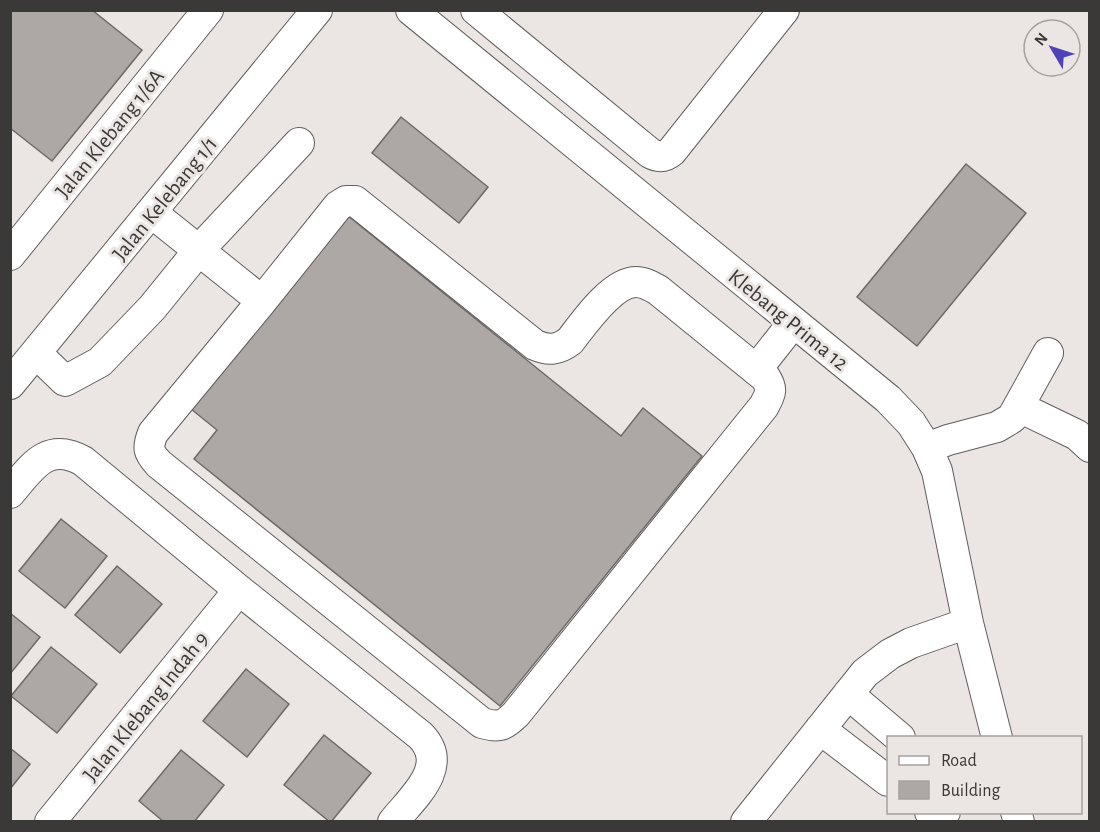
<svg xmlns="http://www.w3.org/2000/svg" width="1100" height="832" font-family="'Alegreya Sans',sans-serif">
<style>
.building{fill:#ada8a6;stroke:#6e6a68;stroke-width:1.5}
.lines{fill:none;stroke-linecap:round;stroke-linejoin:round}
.minor-casing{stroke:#625e5c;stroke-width:32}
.minor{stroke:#fff;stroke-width:30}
.labels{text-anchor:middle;stroke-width:6;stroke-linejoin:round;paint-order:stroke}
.street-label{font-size:22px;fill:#3a3938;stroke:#ebe6e3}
</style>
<rect width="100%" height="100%" fill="#ebe6e3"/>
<!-- building -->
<path class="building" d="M10,10H92L142,50L52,161L10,128Z
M401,117L488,187L459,223L372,153Z
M966,164L1026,213L917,346L857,297Z
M347,215L621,436L643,408L702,456L500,706L194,459L217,430L191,409Z
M61,519L107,556L65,608L19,571Z
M117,566L162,604L120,653L75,615Z
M10,613L40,637L10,674Z
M51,647L97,684L57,733L11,696Z
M246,669L289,704L247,757L203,721Z
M324,735L371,773L331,822H330L284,785Z
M10,748L30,764L10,789Z
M181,750L224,785L194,822H164L139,801Z"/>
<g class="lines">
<!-- minor casing -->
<g class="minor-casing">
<path id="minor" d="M411,10L888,399L911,423L927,448L937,471L968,623L997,738
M476,10L650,153C659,158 665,157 672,151L784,10
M152,213L262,301L338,206L346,201H355L535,345C549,351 558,350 570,341C584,323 612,282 636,282C644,282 651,286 658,290L765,377C773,389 771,393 764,406L516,714C504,726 499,728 482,723L159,464C148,452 147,448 153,433L262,301
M10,255L208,10
M36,353L65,381L100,362L152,308L199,250L299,143
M756,370L793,323
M10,384L317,10
M1019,407L1077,435L1090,447
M927,448L948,440L997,427L1012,418L1048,353
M10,493C32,467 47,441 83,461L239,590L421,736C450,767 413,797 393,822
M848,694L900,738
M820,729L888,781
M930,812L932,814L945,812
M1016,812L1019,822
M50,822L239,590
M746,822L865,673L890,654L911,643L968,623"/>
</g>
<!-- minor -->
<use href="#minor" class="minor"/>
</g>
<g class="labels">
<!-- street labels -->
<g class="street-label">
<text transform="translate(109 133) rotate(-51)" y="8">Jalan Klebang 1/6A</text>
<text transform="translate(164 198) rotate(-51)" y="8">Jalan Kelebang 1/1</text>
<text transform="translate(789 319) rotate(39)" y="8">Klebang Prima 12</text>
<text transform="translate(145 706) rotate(-51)" y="8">Jalan Klebang Indah 9</text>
</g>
</g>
<!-- border -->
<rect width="1100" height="832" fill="none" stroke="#3a3938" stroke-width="24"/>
<!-- legend -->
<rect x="887" y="736" width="195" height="78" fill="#ebe6e3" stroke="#a4a19f" stroke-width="1.5"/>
<rect x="899" y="756" width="30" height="9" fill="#ffffff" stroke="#a4a19f" stroke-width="1.5"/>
<text x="941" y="766" font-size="18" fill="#3a3938">Road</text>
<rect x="899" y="781" width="30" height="18" fill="#ada8a6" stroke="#a4a19f" stroke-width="1.5"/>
<text x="941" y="796" font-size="18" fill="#3a3938">Building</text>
<!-- north arrow -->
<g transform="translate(1052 48) rotate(309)"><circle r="28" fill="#ebe6e3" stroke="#a4a19f" stroke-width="1.5"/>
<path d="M0-4.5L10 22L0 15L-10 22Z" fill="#5043ba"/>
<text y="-9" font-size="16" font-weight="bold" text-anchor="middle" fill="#3a3938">N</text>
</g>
</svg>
